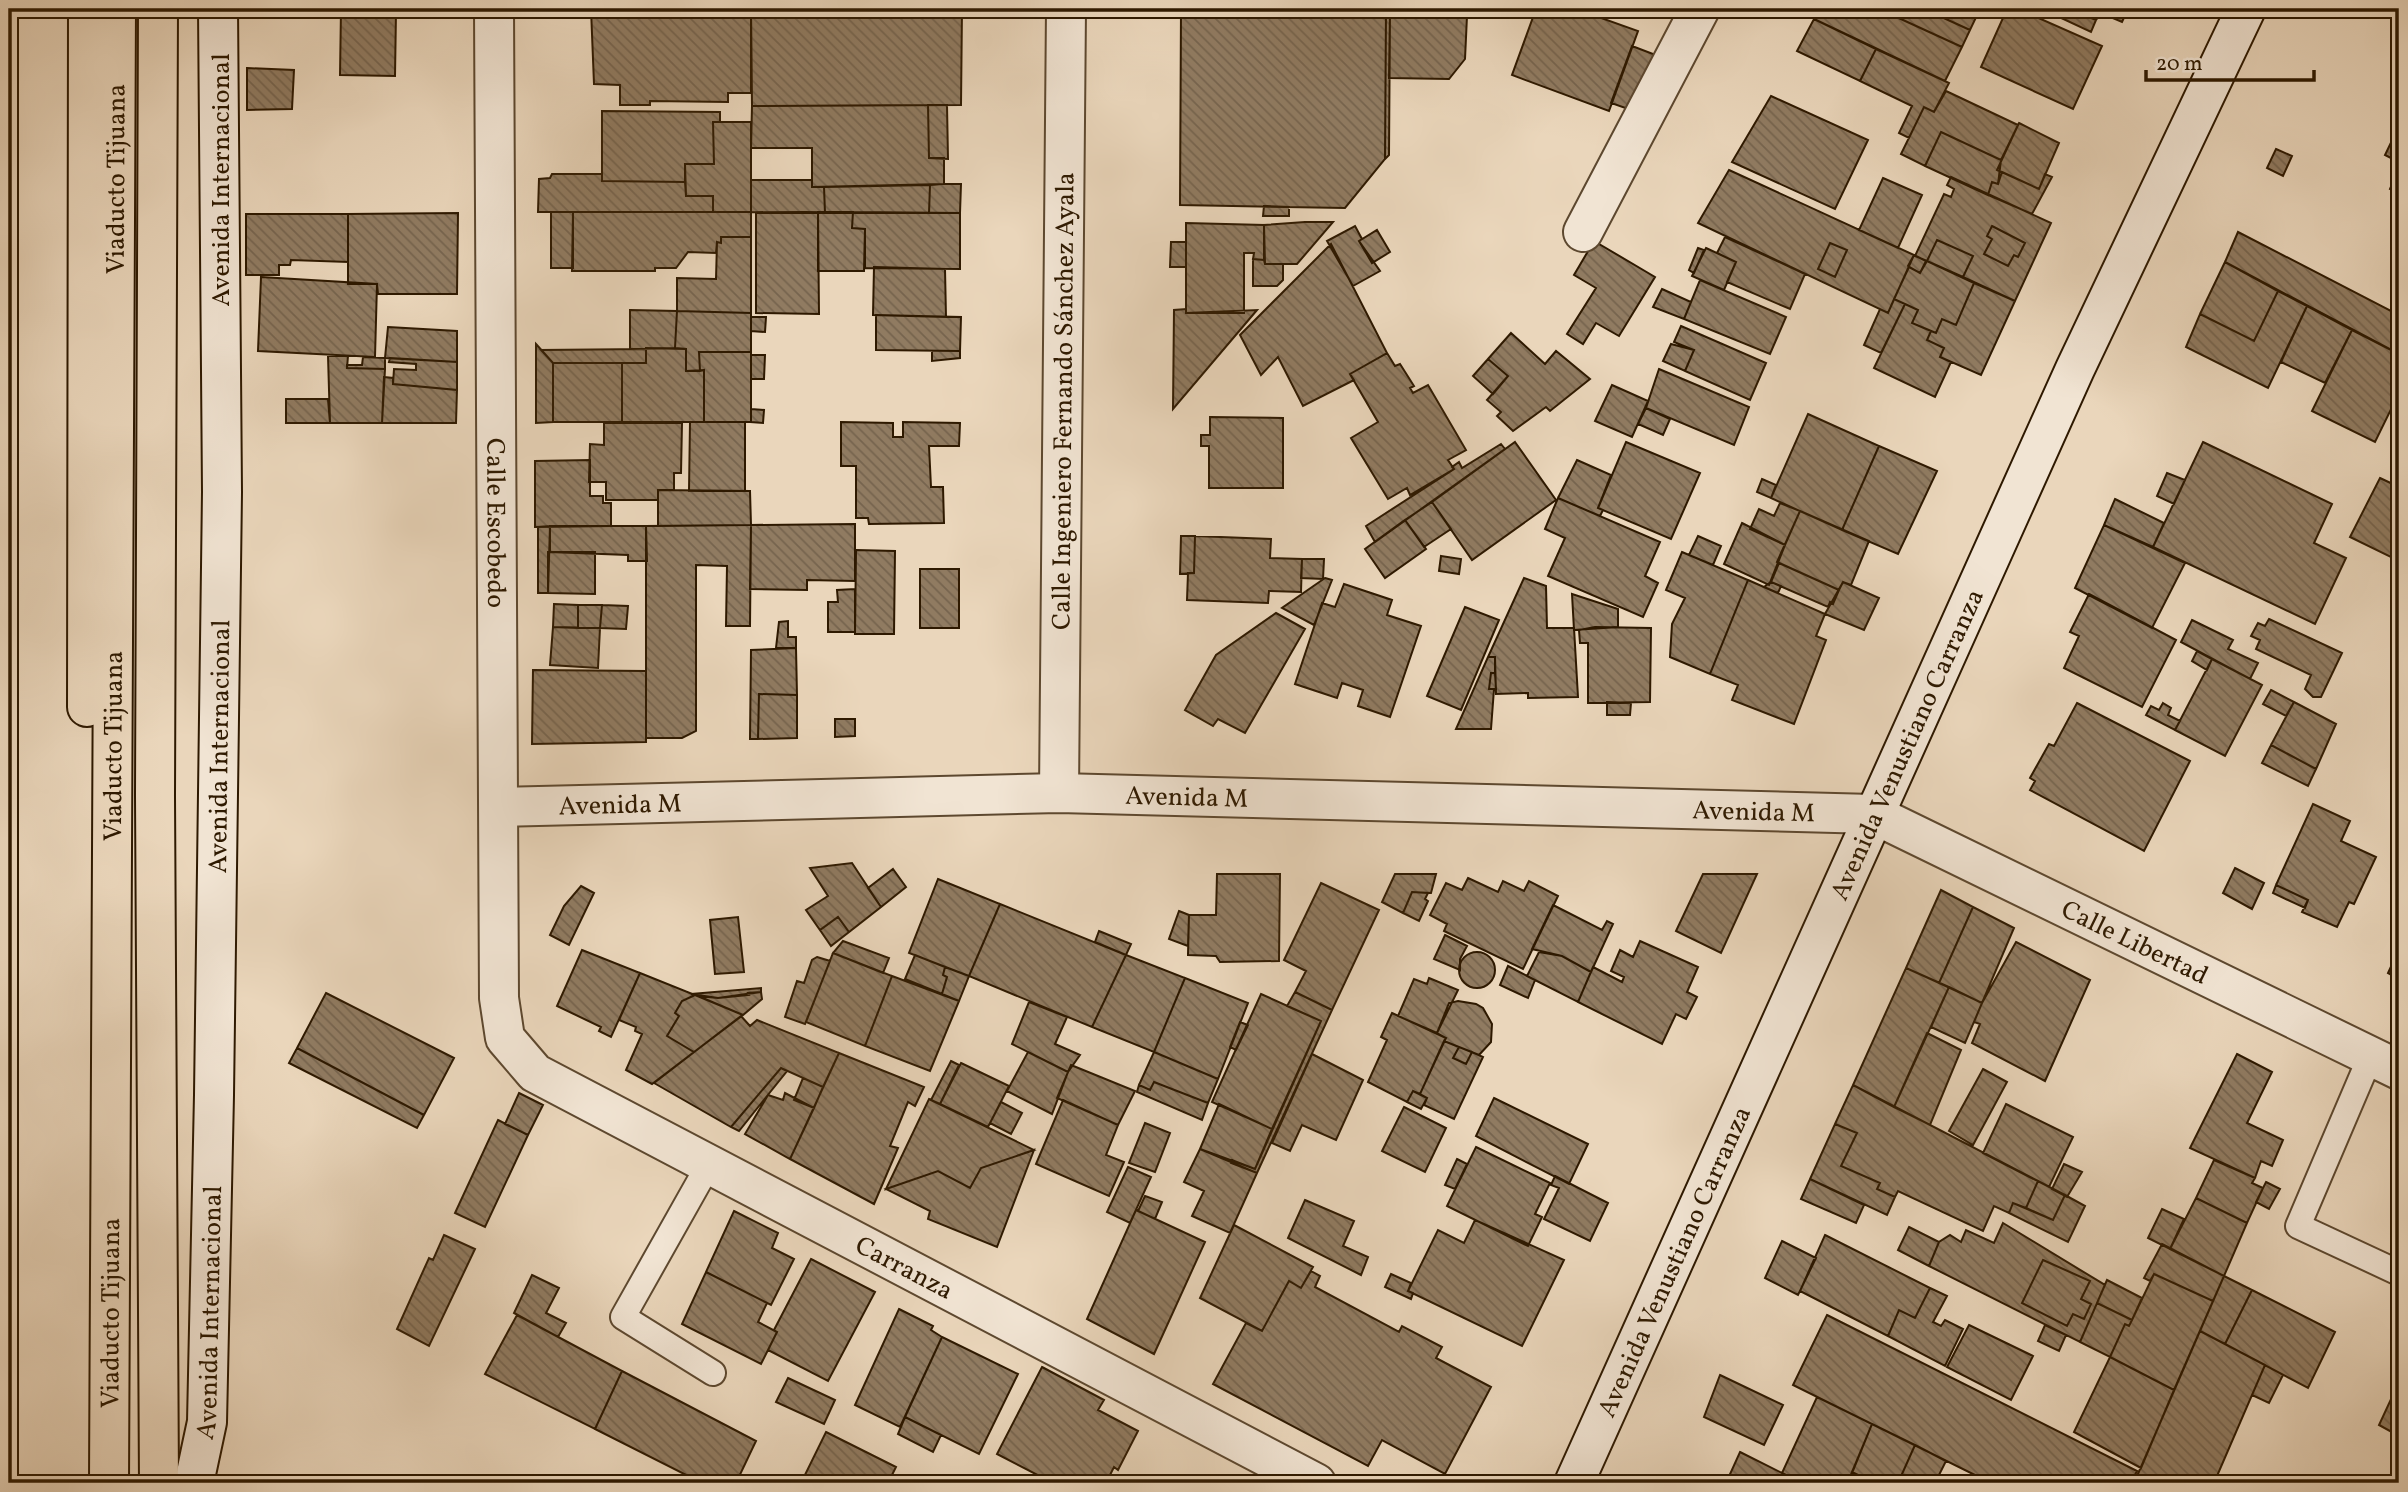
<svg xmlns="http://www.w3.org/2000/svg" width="2408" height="1492" font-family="Vollkorn,serif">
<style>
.building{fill:url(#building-back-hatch);stroke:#2e1900;stroke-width:2;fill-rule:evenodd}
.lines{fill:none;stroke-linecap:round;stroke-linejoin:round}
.lane-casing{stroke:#5d482f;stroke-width:28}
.street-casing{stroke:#5d482f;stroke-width:42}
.secondary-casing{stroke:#2e1900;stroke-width:42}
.highway-casing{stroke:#2e1900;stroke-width:42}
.lane{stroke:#f1e4d3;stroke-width:24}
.street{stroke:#f1e4d3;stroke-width:38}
.secondary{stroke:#f1e4d3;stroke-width:38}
.highway{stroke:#ead6bb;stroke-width:38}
.labels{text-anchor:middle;stroke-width:6;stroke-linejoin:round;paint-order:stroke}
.street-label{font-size:26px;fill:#2e1900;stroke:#f1e4d3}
</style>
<defs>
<pattern id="building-back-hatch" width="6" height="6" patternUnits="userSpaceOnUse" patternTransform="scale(1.75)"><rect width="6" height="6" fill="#907b61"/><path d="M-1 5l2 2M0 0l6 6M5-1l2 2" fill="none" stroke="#76644e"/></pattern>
</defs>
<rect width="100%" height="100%" fill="#ead6bb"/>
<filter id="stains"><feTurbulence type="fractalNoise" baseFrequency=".00286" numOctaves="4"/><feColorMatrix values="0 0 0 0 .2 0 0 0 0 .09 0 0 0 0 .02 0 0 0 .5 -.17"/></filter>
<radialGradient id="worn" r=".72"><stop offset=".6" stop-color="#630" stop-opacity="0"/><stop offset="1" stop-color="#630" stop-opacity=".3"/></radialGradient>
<!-- building -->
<path class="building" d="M341,9H401V13L396,12L395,76L340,75Z
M591,9H751V93H728V102L650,101V105H620V85L594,84Z
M751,9H962L961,105L752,106Z
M1181,9H1375V12L1386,11L1385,159L1345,208L1180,205Z
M1375,9H1390L1389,155L1385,159L1386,11L1375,12Z
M1536,9H1576L1638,31L1609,111L1512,75Z
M1820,9H1879L1962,47L1945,81L1814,19Z
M1879,9H1924L1970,30L1962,47Z
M1924,9H1980L1970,30Z
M2007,9H2018L2102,46L2073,109L1981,67Z
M2042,9H2070L2096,20L2091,32Z
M2070,9H2128L2122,22L2101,13L2096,20Z
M1390,13L1467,16L1465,59L1449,79L1389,78Z
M1814,19L1876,49L1860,81L1797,51Z
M1632,46L1661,57L1634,111L1611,103Z
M1876,49L1949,83L1934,112L1924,107L1909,138L1899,133L1912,106L1860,81Z
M247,68L294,70L292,109L247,110Z
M1946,91L2018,125L2001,160L1941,132L1925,166L1901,154L1924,107L1934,112Z
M1771,96L1868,140L1835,209L1732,162Z
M928,105H947L948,159L929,158Z
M928,105L929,158H944V184L812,187V148H751L752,106Z
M602,111L720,112V122H713L714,164H685V182L602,181Z
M713,122H751V212H713V196H686L685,164H714Z
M2019,123L2059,143L2039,189L1997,170Z
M2398,128L2399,156L2397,161L2385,155Z
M1941,132L2001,160L1998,184L1992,182L1988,195L1925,166Z
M2276,149L2292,156L2283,176L2267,168Z
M2399,168V193L2390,189Z
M1729,170L1914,255L1888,313L1698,223ZM1830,243L1847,250L1835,277L1818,269Z
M2002,172L2039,189L2045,174L2052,177L2032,214L1988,195L1992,182L1998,184Z
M552,174H602V181L685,182L686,196H713V212H538L539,179L550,178Z
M1951,177L2051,223L2015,301L1963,277L1973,256L1937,240L1927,261L1915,256L1944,194L1951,197L1954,189L1947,185ZM1992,226L2025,243L2018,257L2014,255L2008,266L1984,254L1992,239L1987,236Z
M1883,178L1922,195L1898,248L1859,230Z
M751,180H812V187H824L825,213L751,212Z
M944,184H961L960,213H929L930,185Z
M930,185L929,213H825L824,187Z
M1264,206L1289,207V216H1263Z
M551,212H573V268H551Z
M573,212H751V237H721V243L717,242L716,253L688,252L676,268H655V271H572Z
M818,212H853L852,228L865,229L864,271H818Z
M818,212L819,314L756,313V213Z
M853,212L960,213V269L865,268V229L852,228Z
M458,213L457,294H378L377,284H348V214Z
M246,214H348V262L291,260L290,265H279V275H246Z
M1305,222H1333L1297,264H1265L1264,225Z
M1186,223L1264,225V260L1253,259L1254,253H1244V313H1186Z
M1355,226L1362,239L1359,241L1380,271L1353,286L1327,241Z
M1992,226L2025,243L2018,257L2014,255L2008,266L1984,254L1992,239L1987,236Z
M1377,230L1390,252L1372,263L1359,241Z
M2238,232L2399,315V354L2225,262Z
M721,237H751V313L677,311V278L716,279L717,242L721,243Z
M1725,237L1805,274L1790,309L1727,282L1736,262L1717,253Z
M1937,240L1973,256L1963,277L1927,261Z
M1594,241L1655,277L1619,336L1596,323L1583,344L1567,334L1596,288L1574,275Z
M1171,242H1186V267H1170Z
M1830,243L1847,250L1835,277L1818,269Z
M1331,244L1387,353L1350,374L1354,380L1303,406L1278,357L1261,375L1240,335Z
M1698,248L1704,250L1694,273L1689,270Z
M1706,248L1736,262L1724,290L1692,276Z
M1914,255L1926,261L1920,273L1908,266Z
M1253,259L1264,260L1265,264H1283V280L1277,286H1253Z
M1927,261L1974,283L1956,325L1942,319L1936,333L1912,323L1918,310L1894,299L1909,267L1920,273Z
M2225,262L2278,291L2254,341L2200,314Z
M874,267L945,269L946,317L873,315Z
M261,277L377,284L375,357L258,351Z
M1700,280L1786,317L1770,354L1684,319Z
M1974,283L2015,301L1981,375L1940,357L1944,348L1927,340L1931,331L1936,333L1942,319L1956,325Z
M1662,289L1691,302L1684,319L1653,307Z
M2278,291L2307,306L2268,388L2186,347L2200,314L2254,341Z
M1894,299L1905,304L1881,353L1864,345L1880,309L1888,313Z
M1905,304L1918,310L1912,323L1931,331L1927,340L1944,348L1940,357L1951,362L1935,397L1874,368Z
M2307,306L2352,330L2325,383L2281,362Z
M1186,309V313L1257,310L1173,409L1174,310Z
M630,310L677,311L675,348L630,349Z
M677,311L751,313V352H699L700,371H686V349L675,348Z
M876,315L961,317L960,351L876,350Z
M751,317H766L765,332L751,331Z
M1681,326L1766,363L1750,400L1685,371L1694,350L1674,342Z
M388,327L457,331V362L385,358Z
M2352,330L2399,354V393L2375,442L2312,411Z
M1511,333L1545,364L1556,351L1590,379L1550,411L1546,407L1513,431L1497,416L1501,412L1487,400L1508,376L1488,359Z
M536,344L553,363V422L536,423Z
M1671,344L1694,350L1685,371L1663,361Z
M646,348L686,349V371L704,370V422H622V363H646Z
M646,349V363H553L541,350Z
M932,351H960V358L932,361Z
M699,352H751V422H704V370L700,371Z
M1387,353L1395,366L1400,364L1414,386L1410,388L1413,393L1428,385L1466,450L1448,460L1454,469L1410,495L1407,488L1388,499L1351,438L1378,422L1350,374Z
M751,355H765L764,379H751Z
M328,356H348L347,368L385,369L382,423H330Z
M363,357L385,358V369L347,368V365H362Z
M390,358L457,362V390L393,384L394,369L416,370V364L389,362Z
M1488,359L1508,376L1493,394L1473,376Z
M553,363H622V422H553Z
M1659,369L1749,407L1734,445L1646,408Z
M384,377L393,378V384L457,390L456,423H382Z
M1612,385L1648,401L1632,437L1595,421Z
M286,399H328L330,423H286Z
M1646,408L1670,419L1663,435L1638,424Z
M751,409L764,410L763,423L751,422Z
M1808,414L1879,446L1842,530L1771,498Z
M1210,417L1283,418V488H1209V446H1201V435H1210Z
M690,422H745V491H689Z
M841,422L893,423V437H903V422L960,423L959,446H929L931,487H943L944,523L869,524L868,518H856V466H841Z
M604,423H682L681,473H674V490H658V500H606V482H589L590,444L604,445Z
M1515,442L1556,500L1472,560L1432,502Z
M1626,442L1700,473L1671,539L1598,508Z
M2203,442L2332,504L2314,543L2346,558L2315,624L2153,547Z
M1501,444L1505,449L1375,542L1366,526L1454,469L1452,467L1459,462L1462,468Z
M1879,446L1937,471L1898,554L1842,530Z
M590,460V496H603V503H611V526L535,527V461Z
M1577,460L1611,475L1598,508L1603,510L1600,516L1558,498Z
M2167,473L2185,480L2174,504L2157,496Z
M2380,478L2399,487V561L2350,537Z
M1762,479L1776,485L1771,498L1757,492Z
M658,490L750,491L751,525L658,526Z
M1558,498L1660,542L1645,576L1658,583L1643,617L1548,576L1565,538L1545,529Z
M2115,499L2164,523L2153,547L2104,525Z
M1432,502L1451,529L1424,547L1405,520Z
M1780,503L1800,511L1785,545L1750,529L1759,509L1774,516Z
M1800,511L1869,541L1851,585L1843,582L1839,590L1777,562Z
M1405,520L1426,549L1385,578L1365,549Z
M1742,523L1785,545L1769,585L1724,564Z
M855,524V581L807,580V590L750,589L751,525Z
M751,525L750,626H726L727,566L696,565V731L682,738H646V526Z
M2104,525L2185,563L2152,628L2075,588Z
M550,526H646L647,561H628V555L550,552Z
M550,526L548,593H538V527Z
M1181,536H1195L1194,573L1180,574Z
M1195,536L1271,539L1270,558L1302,559L1301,592L1269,591L1268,603L1187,600L1188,573H1194Z
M1698,536L1721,546L1713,565L1689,555Z
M856,550L895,551L894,634H855Z
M548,552H595V594L548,593Z
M1682,552L1748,580L1710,674L1670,657L1672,624L1685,598L1666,590Z
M1441,556L1461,559L1459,574L1439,571Z
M1302,559H1324L1323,579L1301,578Z
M1779,563L1839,590L1833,604L1830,602L1828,607L1771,582Z
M920,569H959V628H920Z
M1325,578L1332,580L1314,625L1282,608Z
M1524,578L1546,586L1547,628H1574L1578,697L1528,698V693L1496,694L1495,657H1488Z
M1748,580L1825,614L1816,636L1826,640L1794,724L1732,700L1738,685L1710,674Z
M1771,582L1781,586L1778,593L1764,587Z
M1843,582L1879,598L1864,630L1825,614Z
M1344,584L1392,600L1387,615L1421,626L1390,717L1358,706L1363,690L1342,683L1337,698L1295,684L1322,603L1335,607Z
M855,589V632H828V602H838L837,590Z
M1572,594L1618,609V627L1574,630Z
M2089,594L2176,640L2142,707L2064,668L2079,636L2070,632Z
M554,604L578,605V628L553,627Z
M578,605H602L600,628H578Z
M602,605L628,606L626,629L600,628Z
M1465,607L1499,620L1461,710L1427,696Z
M1276,613L1305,629L1245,733L1218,719L1213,726L1185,710L1216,655Z
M2269,619L2342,653L2321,697H2313L2305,689L2311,675L2256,649L2260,640L2251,636L2258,623L2265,626Z
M2192,620L2233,640L2228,649L2258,663L2250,679L2181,642Z
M788,621V637H796V648H776L779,622Z
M553,627L600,628L598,668L550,665Z
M1595,627L1651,628L1650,702L1588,703V643H1580L1579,630Z
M796,648L797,695L759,694L758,739H750L751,650Z
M2197,651L2212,659L2207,670L2192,661Z
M1488,657H1495V673H1491L1489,689H1494L1491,729H1456Z
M2212,659L2262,685L2225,756L2175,730Z
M533,670L646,671V742L532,744Z
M1491,673H1495L1496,689H1489Z
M2271,690L2294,702L2286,716L2263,704Z
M759,694L797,695V738L758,739Z
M1607,702L1631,703L1630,715H1607Z
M2294,702L2336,724L2316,769L2271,745Z
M2077,703L2190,761L2144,851L2030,790L2035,781L2030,778L2049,744L2054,746Z
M2163,703L2171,708L2168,715L2180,721L2175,730L2146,715L2151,706L2159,710Z
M835,719H855V736L835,737Z
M2271,745L2316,769L2308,786L2262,763Z
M2313,804L2350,821L2341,841L2376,857L2354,904L2349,902L2337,927L2302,912L2308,900L2276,885Z
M852,863L881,907L849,932L838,917L820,930L806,910L828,896L810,868Z
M2235,868L2264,883L2252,909L2223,893Z
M893,869L906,887L881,907L868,888Z
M1217,874H1280L1279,961L1220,962L1216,956L1188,955L1189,915H1216Z
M1395,874H1436L1431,893L1412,892L1403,913L1382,902Z
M1703,874H1757L1721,953L1676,931Z
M1468,878L1498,892L1503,881L1524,891L1529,881L1558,896L1523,969L1444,931L1447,924L1430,915L1446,883L1462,890Z
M938,879L1000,904L969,976L909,953Z
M1321,883L1379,910L1332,1010L1295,992L1306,971L1284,960Z
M2276,885L2308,900L2305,908L2273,893Z
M581,886L594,893L569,945L550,935L564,906Z
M1941,890L1973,907L1939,983L1906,968Z
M1412,892L1428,893L1425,899L1428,901L1419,921L1403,913Z
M1000,904L1126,955L1092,1027L969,976Z
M1553,905L1602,930L1607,921L1613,924L1591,972L1562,956L1532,949Z
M1973,907L2014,928L1982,1003L1939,983Z
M1179,911L1189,915L1188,946L1169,939Z
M738,917L744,972L715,974L710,920Z
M838,917L849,932L831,946L820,930Z
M1099,931L1131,944L1126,955L1095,942Z
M1445,935L1467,946L1460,959V970L1434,959Z
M843,941L889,958L883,973L833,953Z
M1640,941L1698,967L1687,992L1697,997L1686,1019L1676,1014L1662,1044L1578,1002L1593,967L1622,982L1624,977L1611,971L1620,950L1633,957Z
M2016,942L2090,980L2045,1081L1972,1043L1980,1024L1974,1022L1982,1003Z
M582,950L640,973L611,1037L599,1031L601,1027L557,1006Z
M1459 970a18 18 0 1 1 36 0a18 18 0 1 1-36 0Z
M1539,952L1562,956L1591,972L1578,1002L1527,976Z
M833,953L892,976L865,1046L806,1022Z
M915,955L945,967L943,975L947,977L942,994L905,979Z
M1126,955L1185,978L1154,1052L1092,1027Z
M817,957L830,961L805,1024L785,1017L797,981L804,983L812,960Z
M2394,960L2399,964V979L2388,973Z
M1508,966L1535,980L1528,998L1500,985Z
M945,967L969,976L959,1001L942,994L947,977L943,975Z
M1906,968L1949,987L1894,1107L1853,1085Z
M640,973L695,995L682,1001L675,1013L679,1016L667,1036L694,1052L652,1084L626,1070L642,1034L635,1031L636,1027L619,1020Z
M892,976L959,1001L930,1071L865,1046Z
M1185,978L1248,1003L1218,1079L1154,1052Z
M1429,978L1458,990L1437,1033L1398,1016L1414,979L1427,984Z
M1949,987L1982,1003L1965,1043L1931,1027Z
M761,988V992L748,993L749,995L718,998L691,994Z
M761,992L762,999L743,1015L698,996L718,998Z
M1295,992L1332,1010L1257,1173L1231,1163L1232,1160L1255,1169L1321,1021L1287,1006Z
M326,993L454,1058L424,1115L297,1048Z
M1261,994L1321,1021L1272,1129L1212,1102Z
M695,995L743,1015L694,1052L667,1036L679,1016L675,1013L682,1001Z
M1458,1001L1476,1004L1483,1008L1492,1024L1491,1042L1479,1055L1444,1041L1446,1038L1437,1033L1449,1003Z
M1029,1002L1067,1017L1055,1044L1080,1055L1068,1072L1012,1044Z
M1392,1013L1446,1038L1420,1094L1413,1091L1407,1102L1368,1082L1387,1040L1381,1037Z
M741,1016L750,1026L757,1020L839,1053L823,1087L781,1068L731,1127L654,1083Z
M1240,1022L1248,1025L1236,1050L1230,1047Z
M1927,1033L1961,1050L1930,1125L1894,1107Z
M1444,1041L1459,1047L1453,1058L1466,1064L1472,1052L1483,1057L1454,1119L1424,1105L1427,1098L1420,1094Z
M1459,1047L1472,1052L1466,1064L1453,1058Z
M297,1048L424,1115L417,1128L289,1063Z
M1028,1052L1068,1072L1052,1114L1007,1091Z
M1154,1052L1218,1079L1208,1103L1154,1082L1150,1090L1139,1085Z
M839,1053L924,1087L915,1106L908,1102L890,1146L898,1148L874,1204L790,1159Z
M1312,1054L1363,1080L1336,1140L1302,1125L1290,1151L1272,1143Z
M2237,1054L2272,1072L2247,1123L2283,1140L2272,1166L2261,1161L2255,1178L2190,1148Z
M951,1061L959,1065L940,1104L931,1100Z
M961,1063L1009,1086L988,1127L940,1104Z
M1071,1065L1135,1091L1118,1125L1057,1098Z
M781,1068L787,1071L739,1131L731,1127Z
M1983,1069L2007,1082L1973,1145L1949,1131Z
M803,1078L823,1087L814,1108L794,1100Z
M1154,1082L1208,1103L1202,1120L1137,1092L1139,1085L1150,1090Z
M1853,1085L2038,1181L2026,1208L2013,1203L2009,1213L1994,1206L1983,1231L1898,1191L1895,1197L1877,1189L1880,1183L1841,1166L1857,1133L1835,1124Z
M1413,1091L1427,1098L1421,1109L1407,1102Z
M519,1093L543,1105L528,1135L505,1124Z
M785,1093L814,1108L790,1159L745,1134L768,1095L783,1100Z
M1494,1098L1588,1144L1569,1184L1476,1136Z
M929,1099L931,1100L1034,1150L981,1168L970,1188L938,1171L886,1189Z
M1063,1100L1118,1125L1106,1155L1124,1162L1109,1196L1036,1164Z
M1001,1102L1022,1113L1011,1134L990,1123Z
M1219,1104L1272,1129L1255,1169L1200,1149Z
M2006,1104L2073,1137L2049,1187L1983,1153Z
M1404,1107L1446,1128L1425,1172L1382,1151Z
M498,1120L528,1135L485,1227L455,1213Z
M1145,1123L1170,1133L1155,1172L1129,1163Z
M1835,1124L1857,1133L1841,1166L1880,1183L1877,1189L1895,1197L1887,1215L1810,1179Z
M1476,1147L1550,1183L1535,1214L1542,1217L1528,1246L1447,1206Z
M1200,1149L1257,1173L1230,1233L1192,1216L1204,1191L1184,1182Z
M1034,1150L997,1247L928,1219L930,1211L886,1189L938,1171L970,1188L981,1168Z
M1457,1159L1467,1164L1455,1189L1445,1185Z
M2214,1160L2255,1178L2252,1183L2263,1188L2247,1223L2196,1198Z
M2064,1164L2082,1172L2067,1197L2052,1189Z
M1128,1167L1151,1177L1130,1223L1107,1212Z
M1555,1176L1608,1203L1590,1241L1544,1219L1559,1188L1551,1185Z
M1810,1179L1864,1205L1856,1223L1801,1199Z
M2038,1181L2065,1195L2053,1220L2026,1208Z
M2266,1182L2280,1189L2269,1209L2256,1202Z
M2065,1195L2085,1206L2068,1242L2009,1213L2013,1203L2053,1220Z
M1145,1196L1162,1202L1155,1219L1138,1211Z
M2196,1198L2247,1223L2224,1276L2170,1249Z
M1305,1200L1354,1221L1343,1246L1368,1257L1361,1275L1288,1238Z
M2162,1209L2184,1219L2170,1249L2148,1238Z
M1136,1210L1205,1242L1154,1354L1087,1319Z
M734,1211L778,1233L772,1248L794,1259L771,1305L706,1272Z
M1475,1220L1564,1260L1522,1346L1408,1291L1438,1230L1464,1243Z
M2003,1223L2105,1285L2080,1342L1929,1266L1939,1242L1950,1235L1961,1242L1966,1230L1994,1243ZM2043,1260L2090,1281L2081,1299L2091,1304L2084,1319L2073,1314L2067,1326L2022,1303Z
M1234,1225L1313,1267L1301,1288L1289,1281L1262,1331L1200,1298Z
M1909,1227L1939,1242L1929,1266L1898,1250Z
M444,1235L475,1249L429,1346L397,1329L429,1258L433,1260Z
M1825,1235L1930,1288L1915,1318L1899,1310L1888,1336L1800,1291Z
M1782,1241L1816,1258L1798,1295L1765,1278Z
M2162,1244L2224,1276L2213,1301L2154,1274L2150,1281L2144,1278Z
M811,1259L875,1292L828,1381L768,1350L777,1332L774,1330Z
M2043,1260L2090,1281L2081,1299L2091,1304L2084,1319L2073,1314L2067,1326L2022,1303Z
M1311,1271L1320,1276L1315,1287L1399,1332L1402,1326L1442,1347L1436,1358L1491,1387L1445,1474L1382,1440L1368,1466L1213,1384L1246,1323L1262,1331L1289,1281L1301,1288Z
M706,1272L767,1303L758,1322L777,1332L761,1364L682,1324Z
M1391,1274L1411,1283L1408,1291L1413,1293L1411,1299L1385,1287Z
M2154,1274L2213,1301L2174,1390L2110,1357L2125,1324L2129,1326L2132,1320Z
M532,1275L559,1288L546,1313L566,1323L558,1337L514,1313Z
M2224,1276L2252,1290L2225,1344L2200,1331Z
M2107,1280L2142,1298L2132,1320L2097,1303Z
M1930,1288L1947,1296L1933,1322L1941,1326L1945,1320L1963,1329L1945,1366L1888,1336L1899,1310L1915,1318Z
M2252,1290L2335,1332L2308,1388L2225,1344Z
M2097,1303L2132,1320L2129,1326L2125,1324L2110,1357L2080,1342Z
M899,1309L933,1326L931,1330L942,1337L900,1427L855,1405Z
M517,1315L622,1371L595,1429L485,1374Z
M1827,1315L2137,1471L2131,1483H1991L1793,1385Z
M1969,1325L2033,1356L2011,1400L1947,1367Z
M2045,1325L2066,1335L2059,1351L2038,1341Z
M2200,1331L2265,1365L2214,1483H2134Z
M942,1337L1018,1374L979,1454L905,1417Z
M2110,1357L2174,1390L2141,1468L2074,1432Z
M2265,1365L2283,1375L2269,1403L2252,1395Z
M1042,1367L1104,1400L1098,1410L1138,1431L1118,1470L1114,1467L1106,1483H1053L997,1454Z
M622,1371L756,1441L736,1483H702L595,1429Z
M1720,1375L1783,1405L1764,1445L1704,1417Z
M788,1378L835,1400L824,1424L776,1402Z
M2399,1382V1436L2379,1425Z
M1817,1397L1872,1424L1848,1483H1802L1782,1473Z
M905,1417L941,1435L933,1452L898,1434Z
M1872,1424L1915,1445L1898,1483H1874L1852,1472Z
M826,1432L896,1467L888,1483H801Z
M1915,1445L1946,1461L1935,1483H1898Z
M1740,1452L1802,1483H1726Z
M1852,1472L1874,1483H1848Z"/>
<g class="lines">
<!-- lane casing -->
<g class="lane-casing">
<path id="lane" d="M2371,1055L2298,1226L2399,1273
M708,1166L623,1317L713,1373"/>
</g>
<!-- street casing -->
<g class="street-casing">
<g id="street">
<path id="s1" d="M494,9L499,998L505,1038L535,1073L1316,1483"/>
<path d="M1583,232L1700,9"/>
<path id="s2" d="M1059,793L1066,9"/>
<path id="s3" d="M501,807L1059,793L1873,814L2399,1070"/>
</g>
</g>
<!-- secondary casing -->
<g class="secondary-casing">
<g id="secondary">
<path id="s4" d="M194,1483L207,1422L214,1095L222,492L218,9"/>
<path id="s5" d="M1574,1483L2075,369L2246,9"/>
</g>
</g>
<!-- highway casing -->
<g class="highway-casing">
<g id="highway">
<path d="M158,9L155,796L159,1483"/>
<path d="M87,707L88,9"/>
<path id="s6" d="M109,1483L116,9"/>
</g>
</g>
<!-- lane -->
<use href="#lane" class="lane"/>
<!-- street -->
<use href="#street" class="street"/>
<!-- secondary -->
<use href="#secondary" class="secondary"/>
<!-- highway -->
<use href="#highway" class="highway"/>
</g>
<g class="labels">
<!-- street labels -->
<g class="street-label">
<text dy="9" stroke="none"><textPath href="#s6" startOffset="1304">Viaducto Tijuana</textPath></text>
<text transform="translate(220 180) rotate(-90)" y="9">Avenida Internacional</text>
<text dy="9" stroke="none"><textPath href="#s2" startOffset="392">Calle Ingeniero Fernando Sánchez Ayala</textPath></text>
<text dy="9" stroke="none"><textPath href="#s1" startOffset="514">Calle Escobedo</textPath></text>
<text dy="9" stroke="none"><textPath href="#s5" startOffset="810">Avenida Venustiano Carranza</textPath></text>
<text dy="9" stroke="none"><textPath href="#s6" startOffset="737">Viaducto Tijuana</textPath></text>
<text dy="9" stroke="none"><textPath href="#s4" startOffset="738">Avenida Internacional</textPath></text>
<text dy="9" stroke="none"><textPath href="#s3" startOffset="686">Avenida M</textPath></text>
<text dy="9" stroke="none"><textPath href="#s3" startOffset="119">Avenida M</textPath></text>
<text dy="9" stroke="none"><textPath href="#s3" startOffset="1253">Avenida M</textPath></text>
<text dy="9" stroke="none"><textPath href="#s3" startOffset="1664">Calle Libertad</textPath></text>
<text dy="9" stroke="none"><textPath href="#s5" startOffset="243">Avenida Venustiano Carranza</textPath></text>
<text dy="9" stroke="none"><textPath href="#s1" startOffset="1493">Carranza</textPath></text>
<text dy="9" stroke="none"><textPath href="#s6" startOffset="170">Viaducto Tijuana</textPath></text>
<text dy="9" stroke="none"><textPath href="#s4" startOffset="172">Avenida Internacional</textPath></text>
</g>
</g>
<!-- margin -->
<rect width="2408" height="1492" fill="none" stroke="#ead6bb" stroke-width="35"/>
<rect x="10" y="10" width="2387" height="1471" fill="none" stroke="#2e1900" stroke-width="3.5"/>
<rect x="18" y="18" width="2373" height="1457" fill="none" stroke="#2e1900" stroke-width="2"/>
<!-- scale -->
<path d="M2146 70v10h168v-10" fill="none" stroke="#2e1900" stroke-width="3.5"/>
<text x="2156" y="70" font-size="21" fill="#2e1900" stroke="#f1e4d3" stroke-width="5" paint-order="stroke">20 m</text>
<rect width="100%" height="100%" filter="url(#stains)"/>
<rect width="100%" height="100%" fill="url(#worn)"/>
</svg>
